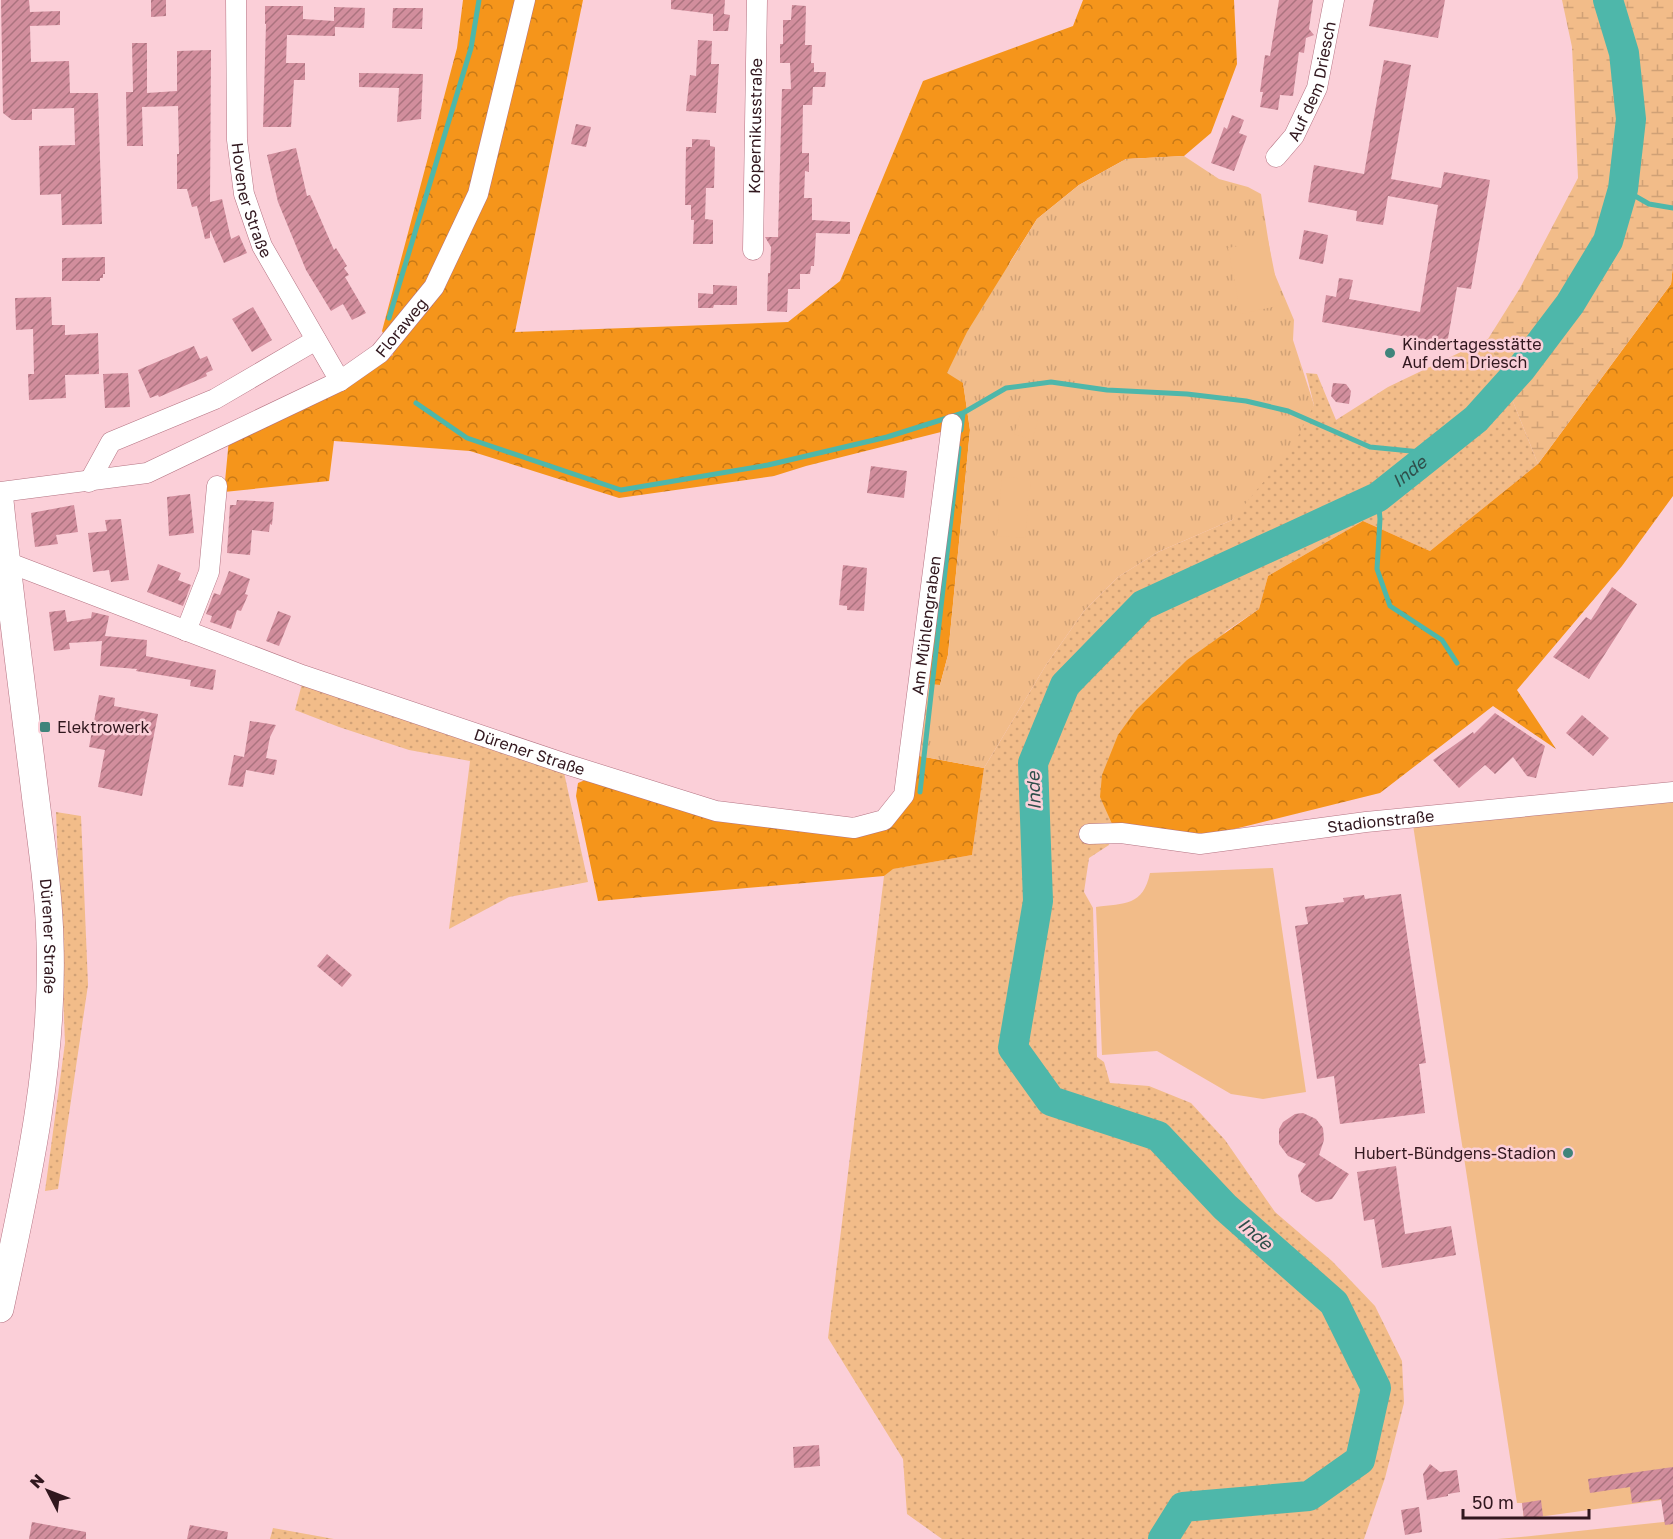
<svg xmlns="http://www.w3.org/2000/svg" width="1673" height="1539" font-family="'Golos Text',sans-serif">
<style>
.grass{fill:url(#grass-dots)}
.forest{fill:url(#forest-crowns)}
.wetland{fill:url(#wetland-marsh)}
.park{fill:url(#park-tufts)}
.pitch{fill:#f2bc89}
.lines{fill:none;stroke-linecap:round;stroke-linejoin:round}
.stream{stroke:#4eb7aa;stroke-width:5}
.river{stroke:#4eb7aa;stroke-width:30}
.building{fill:url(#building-hatch)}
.street-casing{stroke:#b47382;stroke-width:21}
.secondary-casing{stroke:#b47382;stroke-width:28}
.street{stroke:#fff;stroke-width:20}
.secondary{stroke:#fff;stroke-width:27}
.poi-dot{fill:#3f847b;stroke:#fbcfd8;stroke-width:2}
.labels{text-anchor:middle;stroke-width:5;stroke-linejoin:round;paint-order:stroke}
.street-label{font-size:16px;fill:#31171e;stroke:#fbcfd8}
.poi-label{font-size:16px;fill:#31171e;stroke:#fbcfd8;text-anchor:start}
.water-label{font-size:18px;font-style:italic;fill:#2f4f4b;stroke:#fbcfd8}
</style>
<defs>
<pattern id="grass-dots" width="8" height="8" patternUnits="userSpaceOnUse" patternTransform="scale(1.5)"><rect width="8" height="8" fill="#f2bc89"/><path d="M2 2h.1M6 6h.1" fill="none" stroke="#d0a176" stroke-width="1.8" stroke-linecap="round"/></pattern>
<pattern id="forest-crowns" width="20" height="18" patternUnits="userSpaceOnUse" patternTransform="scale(1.5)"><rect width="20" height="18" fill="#f5951b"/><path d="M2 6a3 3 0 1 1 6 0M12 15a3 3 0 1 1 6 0" fill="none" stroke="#c77917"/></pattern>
<pattern id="wetland-marsh" width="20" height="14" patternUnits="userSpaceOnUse" patternTransform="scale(1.5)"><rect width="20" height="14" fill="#f2bc89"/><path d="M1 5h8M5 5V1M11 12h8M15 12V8" fill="none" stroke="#d0a176"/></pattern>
<pattern id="park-tufts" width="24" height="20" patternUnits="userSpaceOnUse" patternTransform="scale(1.5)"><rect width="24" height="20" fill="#f2bc89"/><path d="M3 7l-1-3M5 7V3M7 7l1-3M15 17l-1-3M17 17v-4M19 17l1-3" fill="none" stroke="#d0a176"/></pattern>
<pattern id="building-hatch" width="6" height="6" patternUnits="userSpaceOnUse" patternTransform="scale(1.5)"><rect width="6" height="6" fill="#d28e9d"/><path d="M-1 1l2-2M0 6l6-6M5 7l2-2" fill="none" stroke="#ab737f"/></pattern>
</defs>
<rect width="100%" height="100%" fill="#fbcfd8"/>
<!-- grass -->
<path class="grass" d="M1488,339L1538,464L1430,551L1363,521L1268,576L1259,609L1225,632L1113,826L1109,845L1089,858L1084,892L1093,908L1097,1057L1104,1062L1110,1083L1149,1086L1191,1103L1225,1140L1275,1212L1332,1261L1375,1306L1402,1361L1404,1403L1385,1478L1364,1539H942L907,1514L903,1459L828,1338L884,876L892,869L972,855L984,768L1046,665L1084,611L1118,577L1158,552L1232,520L1314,405L1306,373L1317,374L1336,420L1388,387Z
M303,680L563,768L588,882L509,897L449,929L470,761L409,750L339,727L295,710Z
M56,812L81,816L88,985L58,1189L45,1191L65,1043Z
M273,1528L334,1539H270Z"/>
<!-- forest -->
<path class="forest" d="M463,0H583L515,332L788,322L840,281L923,81L1073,26L1083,0H1234L1237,64L1211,133L1184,156L1126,159L1079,185L1037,219L1010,262L963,382L970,430L948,655L940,685L921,684L945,431L806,466L774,476L619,498L470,451L334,441L329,481L224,492L229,439L341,388L393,355L382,331L457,48Z
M1673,265V496L1622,566L1517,690L1556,749L1493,706L1380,793L1198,838L1113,826L1100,797L1102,775L1118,735L1136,710L1187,660L1259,609L1268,576L1363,521L1430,551L1538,464L1671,284Z
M914,755L984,768L972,855L893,869L884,876L598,901L576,796L578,783L592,777L714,816L888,825Z"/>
<!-- wetland -->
<path class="wetland" d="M1562,0H1673V265L1671,284L1538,464L1488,339L1520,288L1578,178L1572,47Z"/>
<!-- park -->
<path class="park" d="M1184,156L1219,179L1248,187L1261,194L1273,270L1294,320L1293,340L1314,405L1293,446L1232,520L1158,552L1118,577L1084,611L1046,665L984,768L914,755L921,684L940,685L948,655L970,430L963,383L947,373L967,332L1037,219L1079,185L1126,159Z"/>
<!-- pitch -->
<path class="pitch" d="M1268,240L1281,305L1241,314L1228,248Z
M1020,415L1038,421L1032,440L1014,434Z
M1002,477L1031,479L1025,538L997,536Z
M1673,797V1512L1661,1500L1524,1519L1522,1503H1517L1413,825Z
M1273,868L1306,1092L1263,1099L1231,1094L1157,1051L1102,1055L1096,907C1125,903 1143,906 1150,873Z
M1673,1521V1539H1497L1521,1537Z"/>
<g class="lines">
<!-- stream -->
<path class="stream" d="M1623,189L1649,204L1673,208
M389,318L471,48L479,0
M416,403L467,438L621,490L768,465L887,437L963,413
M961,430L963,413L1006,388L1051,382L1107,390L1187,394L1246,401L1288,411L1370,447L1431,453
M1378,497L1380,519L1377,569L1390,606L1442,640L1457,663
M920,792L959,448"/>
<!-- river -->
<path class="river" id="s1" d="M1163,1539L1183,1507L1309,1496L1360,1460L1376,1388L1334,1303L1225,1207L1158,1136L1051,1101L1013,1048L1038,901L1033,763L1065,685L1143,605L1378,497L1476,419L1521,369L1570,304L1608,241L1623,189L1631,119L1624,53L1608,0"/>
</g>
<!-- building -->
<path class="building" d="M1,0H29L30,12L60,11V25L30,26L31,62L69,61L70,93H98L102,224L62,225L61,194L40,195L39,146L75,145L74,108L32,109V120H12L3,113Z
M151,0H166V16L151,17Z
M671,0H725L724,14L730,15L728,31H713V14L671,9Z
M1279,0H1313L1309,29L1314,35L1306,38L1304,53L1299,52L1293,96L1280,95L1278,110L1260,107L1263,92H1260L1265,55L1270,56Z
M1374,0H1445L1438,38L1369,26Z
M792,5L806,6L805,45H812L811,63H814V72H826L825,87H813L812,105H803L802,153H809V172L805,171L804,198H812V220L850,222V234L816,233L814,266H811L810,274H800V289H788L787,312L767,311L768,273H770L771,247L765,237H778L782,89H791L790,63H780V44H783V20H791Z
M265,6H303V19L334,21V7L365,8L364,28L335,27V36L287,35L286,63H305V80H294L291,127H263L266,24H265Z
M393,8H423L422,29L392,28Z
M698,40L712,41L711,64H719L716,113L686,111L690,75L696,76Z
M132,43H147V93L177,91V51L211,50L210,202L222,199L231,239L239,235L247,253L224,263L210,230V238L205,239L197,206L192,207L187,189H177V154H179L178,106L142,107L143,146H127L126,92H133Z
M1384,60L1411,65L1391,179L1441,188L1444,172L1490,180L1471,289L1457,287L1447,344L1322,322L1326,295L1336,297L1339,278L1353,280L1349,299L1420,312L1438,205L1388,196L1383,225L1356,221L1357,211L1308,202L1314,165L1364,174Z
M359,73L423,74L421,119L397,122L399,88L359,87Z
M1232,115L1244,120L1239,133L1247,136L1234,171L1211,163L1224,127L1227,129Z
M576,124L591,127L586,147L571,144Z
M692,139L710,140V146L715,147L714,188H706L705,219L713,220V244H693L694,220H691V205H685L686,147H692Z
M296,148L307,196L310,195L334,250L336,248L347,266L344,268L349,275L345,277L366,313L352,320L343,304L331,311L306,270L278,202L267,155Z
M1304,230L1328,235L1323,264L1299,259Z
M105,257V274H103V278H100V281H62V258Z
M713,285L737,286V305H714L713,308H698V293L713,294Z
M51,297L52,325H65V335L98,333L99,374L65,375L66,398L29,400L28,374H34L33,329L16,330L15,298Z
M253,307L272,340L252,352L232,319Z
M194,346L200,359L207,356L213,370L206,373L207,376L159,397L158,395L150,398L138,370Z
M128,373L130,407L105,408L103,374Z
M1333,383L1346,384L1351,391L1349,404L1336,402L1331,396Z
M871,466L907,471L904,498L867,493Z
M190,494L194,533L169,536L167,497Z
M237,500L274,502L272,525L270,524L269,532L252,530L250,555L227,553L230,505H236Z
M74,505L78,532L56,535L58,544L35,547L31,513Z
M121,519L129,580L111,582L109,570L93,572L88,533L107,531L105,520Z
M158,564L181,573L178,580L191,585L183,606L147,592Z
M843,565L867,568L864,611L847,610V606L839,605Z
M229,571L250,579L245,594L248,595L241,611L237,610L231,629L210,622L212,616L206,614L214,593L220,595Z
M1612,587L1637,604L1589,679L1553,657L1586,617L1591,620Z
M65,610L67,622L91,618L92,612L109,616L105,636L147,640L146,656L216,670L213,690L190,686L191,680L136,671L137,669L100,666L102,641L69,643L70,649L54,651L49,612Z
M278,611L291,616L279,646L266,641Z
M99,695L115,698L114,706L158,714L142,796L98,787L105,750L89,747Z
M1495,713L1545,746L1536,778L1527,776L1513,757L1495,774L1485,765L1459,788L1433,760L1473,732L1474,734Z
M1582,715L1609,738L1593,756L1566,733Z
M250,721L276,725L270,737L266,758L277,760L274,775L246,770L243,787L228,785L234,755L244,757Z
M1401,894L1426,1063L1419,1064L1425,1113L1340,1124L1334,1076L1317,1079L1295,926L1308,924L1305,907L1344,902L1343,898L1364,895L1365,899Z
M327,954L352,975L342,987L317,966Z
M1303,1113L1316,1119L1323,1128L1324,1140L1319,1155L1349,1174L1332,1199L1316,1202L1301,1192L1298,1175L1306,1164L1288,1156L1279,1144V1129L1283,1122L1295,1114Z
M1396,1166L1405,1234L1451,1226L1456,1255L1382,1268L1374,1219L1364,1221L1357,1172Z
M819,1445L820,1466L794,1468L793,1447Z
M1430,1464L1440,1472L1457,1470L1460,1492L1448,1494V1496L1427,1500L1423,1474Z
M1673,1467V1524L1665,1525L1661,1499L1632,1503L1630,1487L1590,1493L1588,1479Z
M1541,1500L1543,1516L1524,1519L1522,1503Z
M1419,1507L1422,1532L1405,1535L1401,1510Z
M32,1522L86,1532V1539H29Z
M190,1525L228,1532L227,1539H187Z"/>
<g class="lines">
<!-- street casing -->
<g class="street-casing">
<g id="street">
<path id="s2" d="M236,0L237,140L244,194L262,246L340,381"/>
<path id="s3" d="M1276,157L1294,136L1317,88L1334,0"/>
<path id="s4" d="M753,250L757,0"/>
<path d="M89,482L111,442L215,399L316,340"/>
<path id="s5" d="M0,492L147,473L340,381L380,353L434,287L478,194L525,0"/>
<path id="s6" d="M7,562L302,675L569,765L716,811L854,828L884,820L904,795L952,424"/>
<path d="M186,631L209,572L217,486"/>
<path id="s7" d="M1089,834L1121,833L1200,844L1366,822L1673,792"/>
</g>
</g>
<!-- secondary casing -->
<g class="secondary-casing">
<g id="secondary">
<path id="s8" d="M0,501C10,598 23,695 35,793C41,842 49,892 50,942C54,1067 26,1187 0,1309"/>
</g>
</g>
<!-- street -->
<use href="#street" class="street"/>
<!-- secondary -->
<use href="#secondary" class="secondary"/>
</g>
<!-- markers -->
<g class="poi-dot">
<circle cx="1390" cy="353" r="6"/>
<rect x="39" y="721" width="12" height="12" rx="3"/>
<circle cx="1568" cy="1153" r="6"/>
</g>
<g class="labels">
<!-- street labels -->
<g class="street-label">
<text dy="6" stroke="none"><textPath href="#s3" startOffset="86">Auf dem Driesch</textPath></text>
<text dy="6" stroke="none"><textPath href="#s4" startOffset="124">Kopernikusstraße</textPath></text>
<text dy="6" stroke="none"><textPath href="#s2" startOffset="202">Hovener Straße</textPath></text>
<text dy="6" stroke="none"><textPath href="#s5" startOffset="444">Floraweg</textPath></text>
<text dy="6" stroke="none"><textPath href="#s6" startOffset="1125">Am Mühlengraben</textPath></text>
<text dy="6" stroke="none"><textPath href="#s6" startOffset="556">Dürener Straße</textPath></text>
<text dy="6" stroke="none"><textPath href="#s7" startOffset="294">Stadionstraße</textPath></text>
<text dy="6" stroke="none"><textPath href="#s8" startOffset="438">Dürener Straße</textPath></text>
</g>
<!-- poi labels -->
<g class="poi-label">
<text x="1402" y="350">Kindertagesstätte<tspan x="1402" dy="18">Auf dem Driesch</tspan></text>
<text x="57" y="733">Elektrowerk</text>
<text x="1556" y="1159" text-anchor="end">Hubert-Bündgens-Stadion</text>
</g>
<!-- water labels -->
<g class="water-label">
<text dy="6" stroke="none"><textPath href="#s1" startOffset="1598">Inde</textPath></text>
<text transform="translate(1034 791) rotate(-92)" y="6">Inde</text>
<text transform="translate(1255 1234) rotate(41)" y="6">Inde</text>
</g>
</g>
<!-- north arrow -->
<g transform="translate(48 1491) rotate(312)" stroke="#fbcfd8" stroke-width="4.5" paint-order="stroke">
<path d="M0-4.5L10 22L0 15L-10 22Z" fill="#31171e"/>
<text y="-9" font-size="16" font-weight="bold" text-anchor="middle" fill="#31171e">N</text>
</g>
<!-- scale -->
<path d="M1463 1509v9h126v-9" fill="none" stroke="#31171e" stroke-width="3"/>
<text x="1472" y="1509" font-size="18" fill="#31171e" stroke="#fbcfd8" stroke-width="4.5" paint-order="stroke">50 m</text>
</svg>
